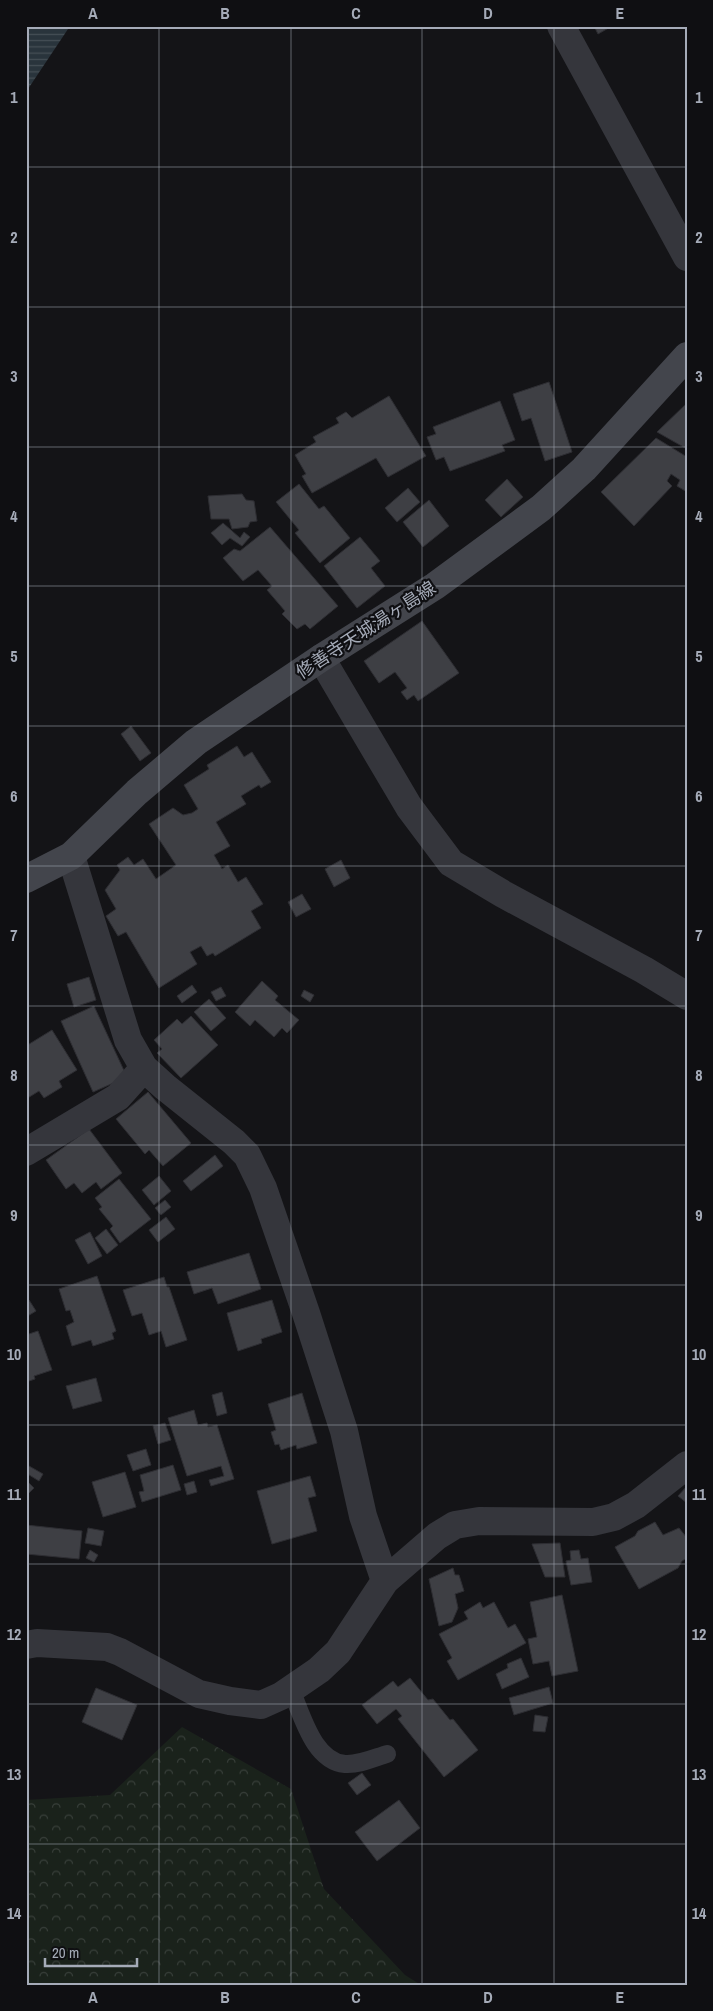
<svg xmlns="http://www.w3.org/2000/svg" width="713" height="2011" font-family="'Archivo Narrow','Noto Sans JP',sans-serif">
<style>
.forest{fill:url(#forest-crowns)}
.water{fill:url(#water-rules)}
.building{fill:#3e3f44;stroke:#2e2e33}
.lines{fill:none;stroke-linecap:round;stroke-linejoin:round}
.service{stroke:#35363c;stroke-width:18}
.minor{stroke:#35363c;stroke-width:28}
.secondary{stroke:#43454c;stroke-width:28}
.grid{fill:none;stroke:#a5abb8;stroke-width:1;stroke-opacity:0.55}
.labels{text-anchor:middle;stroke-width:4.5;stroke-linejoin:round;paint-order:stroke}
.street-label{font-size:18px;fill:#a5abb8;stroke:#0f0f12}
.neatline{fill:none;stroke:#a5abb8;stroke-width:2}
.grid-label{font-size:16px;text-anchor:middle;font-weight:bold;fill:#a5abb8}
</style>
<defs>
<pattern id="forest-crowns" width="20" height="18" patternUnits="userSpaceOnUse" patternTransform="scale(1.25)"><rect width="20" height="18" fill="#1a221b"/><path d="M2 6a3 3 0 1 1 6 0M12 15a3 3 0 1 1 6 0" fill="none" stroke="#383f3a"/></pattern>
<pattern id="water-rules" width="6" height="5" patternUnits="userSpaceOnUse" patternTransform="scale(1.25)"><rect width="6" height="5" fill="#29343c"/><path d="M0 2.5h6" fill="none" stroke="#454f56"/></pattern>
</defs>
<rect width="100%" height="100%" fill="#141417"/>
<!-- forest -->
<path class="forest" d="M182,1727L291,1789L324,1889L405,1975L421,1985H26V1800L110,1795Z"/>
<!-- water -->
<path class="water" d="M26,26H70L26,92Z"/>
<!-- building -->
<path class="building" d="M594,26H612L598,34Z
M549,382L572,452L545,461L531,418L522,421L513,394Z
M389,396L426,456L388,477L376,458L312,493L302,476L306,474L295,455L316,442L313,437L339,423L336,418L346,412L352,418Z
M500,401L515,440L502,445L505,451L450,471L444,457L436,460L427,437L436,434L433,427Z
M687,403V449L657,432Z
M656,438L687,457V492L677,486L680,480L671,474L667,481L672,486L634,526L601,492Z
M507,479L523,497L501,517L485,500Z
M299,484L319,509L324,506L350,538L320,563L295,533L299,530L276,502Z
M408,488L420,502L397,522L385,508Z
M242,494L246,500L254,501L257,521L250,522L248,527L232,529L229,519H211L208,496Z
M429,500L449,526L423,547L403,522Z
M223,523L240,538L244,532L250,537L242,546L230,538L222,545L211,533Z
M270,527L338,606L310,629L305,624L297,629L282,614L285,611L267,590L272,586L258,570L243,581L223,558L234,549L240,551Z
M360,537L380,561L371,568L385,586L357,608L324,566Z
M422,621L459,673L418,701L414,695L407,700L401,692L407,688L395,672L379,683L364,661Z
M131,726L151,753L140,761L121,734Z
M237,746L244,757L252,752L271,782L261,788L259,785L241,796L246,804L216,822L230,846L214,855L222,869L228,865L238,882L246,877L263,904L251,911L261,928L215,956L213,953L207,956L201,946L190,952L197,964L159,988L126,932L118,936L106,916L116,909L105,890L120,870L117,865L128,857L134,865L143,859L156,879L176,865L149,824L173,808L183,815L192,813L198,809L184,785L209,769L207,765Z
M341,860L350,878L334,887L325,869Z
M302,894L311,909L296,917L288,902Z
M89,977L96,1000L74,1007L67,984Z
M262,981L278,996L275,1000L299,1020L287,1033L282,1028L274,1037L255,1020L250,1026L235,1012Z
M192,985L197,992L182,1003L177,996Z
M221,987L226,996L216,1001L211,992Z
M304,990L314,995L310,1002L301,996Z
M209,999L226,1018L211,1031L194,1012Z
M94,1006L127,1077L93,1092L61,1021Z
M191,1016L218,1045L181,1078L157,1053L162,1049L154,1040L177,1019L182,1024Z
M52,1030L77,1070L59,1081L62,1087L44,1098L39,1091L26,1099V1046Z
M148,1092L191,1143L163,1166L149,1150L145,1154L116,1119Z
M89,1129L122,1173L101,1189L96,1182L82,1193L74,1183L66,1189L46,1160Z
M215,1155L223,1166L191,1191L183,1181Z
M159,1176L171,1191L154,1205L142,1190Z
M119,1179L151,1219L120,1243L110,1229L113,1226L99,1209L102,1207L95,1198Z
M165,1200L171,1207L161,1215L155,1208Z
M166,1217L175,1229L158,1242L149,1230Z
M106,1229L118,1245L107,1254L95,1238Z
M90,1232L102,1256L88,1264L75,1240Z
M249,1253L261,1289L218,1304L212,1288L194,1294L187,1272Z
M97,1276L116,1331L112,1333L114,1339L93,1346L91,1340L72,1346L66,1326L74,1322L70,1310L66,1311L59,1289Z
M164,1277L167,1287H169L187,1340L166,1347L161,1331L149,1335L142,1313L132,1316L123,1290Z
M29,1300L36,1311L26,1317V1302Z
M272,1300L282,1332L261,1339L262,1343L238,1351L227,1313Z
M38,1331L52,1370L34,1376L35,1379L26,1382V1335Z
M96,1378L102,1401L73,1409L66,1386Z
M222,1392L227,1413L217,1416L212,1395Z
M302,1393L317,1443L297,1449L296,1445L281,1450L279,1444L275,1445L271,1432L276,1430L268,1404Z
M194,1410L198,1425L207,1423L208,1427L217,1425L234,1479L211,1486L209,1480L224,1476L221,1466L187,1476L168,1418Z
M165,1423L171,1440L158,1444L153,1426Z
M146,1449L151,1465L133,1471L127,1455Z
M173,1465L181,1490L142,1502L139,1492L144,1491L140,1475Z
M29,1466L43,1474L39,1481L26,1473Z
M125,1472L136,1507L103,1517L92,1482Z
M310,1476L316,1496L308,1498L317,1531L272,1544L257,1491Z
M26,1480L34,1488L26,1496Z
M194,1481L197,1492L187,1495L184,1484Z
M687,1486V1503L678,1496Z
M655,1522L663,1535L679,1528L687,1538V1558L682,1561L678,1568L639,1589L615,1547L635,1536L638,1531Z
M26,1525L82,1531L79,1559L26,1554Z
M88,1528L104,1531L101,1546L85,1543Z
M560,1543L565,1577H545L532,1544Z
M90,1550L98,1555L94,1562L86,1558Z
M579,1550L581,1559L588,1558L592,1582L571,1585L566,1561L571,1560L570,1551Z
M453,1568L455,1575H459L464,1591L455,1594L458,1608L452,1622L439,1626L429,1579Z
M562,1595L578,1671L552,1676L549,1661L533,1664L528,1639L537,1637L530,1602Z
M480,1602L483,1608L494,1602L508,1628L515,1624L526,1643L458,1680L447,1661L452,1658L439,1634L468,1619L464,1612Z
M521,1658L529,1677L502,1689L496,1674L508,1668L507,1664Z
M410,1678L428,1700L433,1699L450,1720L453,1719L478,1750L444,1777L398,1719L402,1716L396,1709L377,1724L362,1705L393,1681L398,1687Z
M549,1687L553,1703L514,1715L509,1698Z
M96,1688L137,1705L122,1740L82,1722Z
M535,1715L548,1717L545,1732L533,1731Z
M362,1773L371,1785L357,1795L348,1783Z
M399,1800L420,1828L377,1861L355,1832Z"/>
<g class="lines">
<!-- service -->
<path class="service" d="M291,1690C302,1714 313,1761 345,1764C359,1765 374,1758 387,1754"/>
<!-- minor -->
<path class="minor" d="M561,26L687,257
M321,658L409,807L451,863L503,894L644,970L687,996
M71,856L128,1040L144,1068L165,1087L234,1142L247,1155L263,1188L306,1313L344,1431L363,1516L385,1581
M26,1152L118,1097L144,1068
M26,1645L37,1643L107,1647L120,1652L199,1694L230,1701L261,1705L281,1696L319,1670L338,1652L385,1581L437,1536L455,1525L479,1521L593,1522L614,1517L636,1505L687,1465"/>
<!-- secondary -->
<path class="secondary" d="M26,879L71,856L137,792L196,742L321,658L435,586L541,508L584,469L687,356"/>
</g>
<!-- grid -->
<path class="grid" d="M159,26V1985M291,26V1985M422,26V1985M554,26V1985M26,167H687M26,307H687M26,447H687M26,586H687M26,726H687M26,866H687M26,1006H687M26,1145H687M26,1285H687M26,1425H687M26,1564H687M26,1704H687M26,1844H687"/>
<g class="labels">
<!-- street labels -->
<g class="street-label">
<text transform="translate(366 630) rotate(-33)" y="6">修善寺天城湯ヶ島線</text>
</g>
</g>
<!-- border -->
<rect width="713" height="2011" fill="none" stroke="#0f0f12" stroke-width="55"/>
<!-- scale -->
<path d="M45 1958v8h92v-8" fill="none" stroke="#a5abb8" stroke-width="2.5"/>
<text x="52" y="1958" font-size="15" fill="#a5abb8" stroke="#0f0f12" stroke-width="4" paint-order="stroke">20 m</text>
<rect x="28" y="28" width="658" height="1956" class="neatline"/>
<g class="grid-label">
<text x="93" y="19">A</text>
<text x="225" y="19">B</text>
<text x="356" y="19">C</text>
<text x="488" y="19">D</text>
<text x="620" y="19">E</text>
<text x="14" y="103">1</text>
<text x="699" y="103">1</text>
<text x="14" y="243">2</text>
<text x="699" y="243">2</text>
<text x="14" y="382">3</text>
<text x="699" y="382">3</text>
<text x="14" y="522">4</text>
<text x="699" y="522">4</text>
<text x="14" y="662">5</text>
<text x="699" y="662">5</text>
<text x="14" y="802">6</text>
<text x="699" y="802">6</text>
<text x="14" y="941">7</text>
<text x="699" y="941">7</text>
<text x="14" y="1081">8</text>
<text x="699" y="1081">8</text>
<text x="14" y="1221">9</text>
<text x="699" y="1221">9</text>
<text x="14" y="1360">10</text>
<text x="699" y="1360">10</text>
<text x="14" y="1500">11</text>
<text x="699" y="1500">11</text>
<text x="14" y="1640">12</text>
<text x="699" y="1640">12</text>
<text x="14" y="1780">13</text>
<text x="699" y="1780">13</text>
<text x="14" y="1919">14</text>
<text x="699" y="1919">14</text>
<text x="93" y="2003">A</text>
<text x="225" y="2003">B</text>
<text x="356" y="2003">C</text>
<text x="488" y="2003">D</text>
<text x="620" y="2003">E</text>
</g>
</svg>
